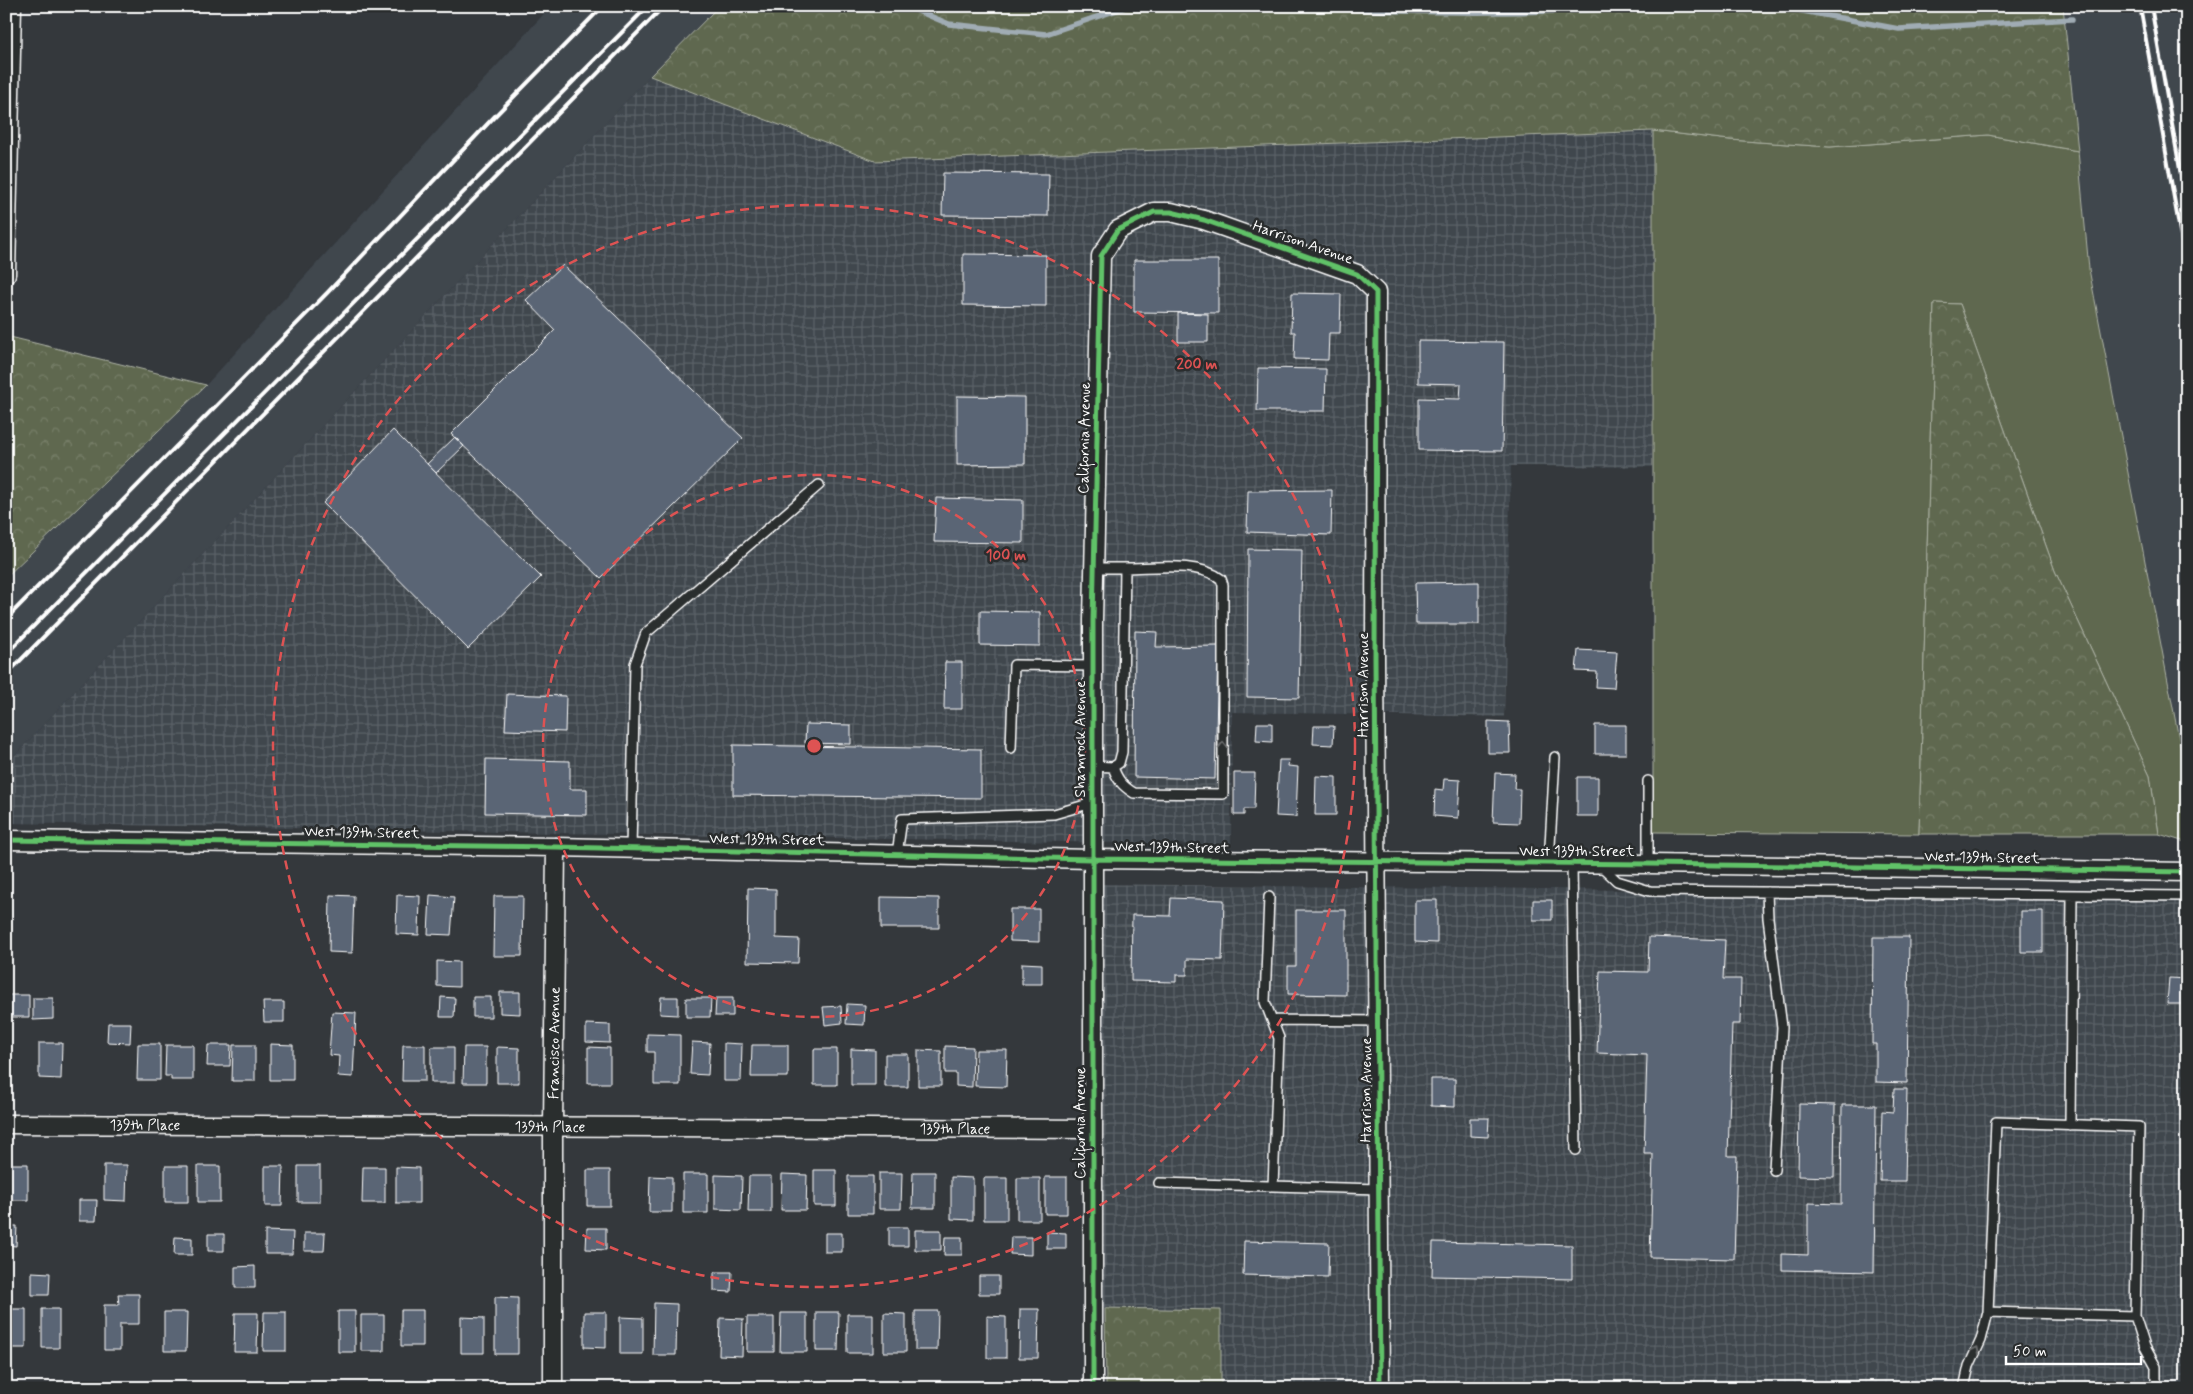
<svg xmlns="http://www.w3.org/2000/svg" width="2193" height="1394" font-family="Mynerve,sans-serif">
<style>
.built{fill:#3f464d}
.industrial{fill:url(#industrial-grid)}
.grass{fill:#5f684f;stroke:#afb4a7}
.forest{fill:url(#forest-crowns);stroke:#afb4a7}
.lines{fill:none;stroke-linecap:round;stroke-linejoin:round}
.stream{stroke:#a0acb4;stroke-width:5.5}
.building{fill:#5a6575;stroke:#fff}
.service-casing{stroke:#fff;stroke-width:12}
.minor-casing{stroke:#fff;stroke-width:21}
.service{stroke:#2a2d2e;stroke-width:9}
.minor{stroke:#2a2d2e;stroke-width:18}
.rail{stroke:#fff;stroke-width:4}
.cycleway-casing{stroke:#2a2d2e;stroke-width:8}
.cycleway{stroke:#61c268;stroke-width:5}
.oneway{stroke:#6a6c6d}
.ring{fill:none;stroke:#de5353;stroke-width:2.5;stroke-dasharray:9 6}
.labels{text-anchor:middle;stroke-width:5;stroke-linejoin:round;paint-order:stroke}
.street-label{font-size:15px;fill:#fff;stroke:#2a2d2e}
.centre{fill:#de5353;stroke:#2a2d2e;stroke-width:2.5}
.ring-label{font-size:15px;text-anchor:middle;font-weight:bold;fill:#de5353;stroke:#2a2d2e;stroke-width:5;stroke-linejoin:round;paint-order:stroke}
</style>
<defs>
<pattern id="industrial-grid" width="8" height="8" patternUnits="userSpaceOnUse" patternTransform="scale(1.25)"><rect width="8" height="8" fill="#3f464d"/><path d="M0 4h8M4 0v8" fill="none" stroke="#5c6268"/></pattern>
<pattern id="forest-crowns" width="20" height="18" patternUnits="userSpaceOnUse" patternTransform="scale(1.25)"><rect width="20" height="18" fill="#5f684f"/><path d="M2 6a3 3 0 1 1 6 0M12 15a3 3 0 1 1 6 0" fill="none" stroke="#777f69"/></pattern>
</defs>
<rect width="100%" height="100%" fill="#34383c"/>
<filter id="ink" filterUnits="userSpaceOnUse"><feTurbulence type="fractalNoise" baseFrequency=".02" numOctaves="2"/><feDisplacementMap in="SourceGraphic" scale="10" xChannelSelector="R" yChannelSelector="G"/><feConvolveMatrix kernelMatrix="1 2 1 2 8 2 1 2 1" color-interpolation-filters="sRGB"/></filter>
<g filter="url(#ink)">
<!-- built -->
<path class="built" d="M551,6H719L650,76L6,765V577L206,385Z
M2063,6H2187V931L2183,760L2089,269Z"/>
<!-- industrial -->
<path class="industrial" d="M650,76L875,161L1653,131L1652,467L1511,466L1504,717L1232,712L1231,845L6,823V765Z
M1092,884L2186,896L2187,1388H1221V1310L1093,1308Z"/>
<!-- grass -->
<path class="grass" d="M1653,131L1730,140L1830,147L1988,135L2078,151L2089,269L2183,760L2185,842L2159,834L2150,776L2055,571L1960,304L1934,303L1919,834L1653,832Z"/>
<!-- forest -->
<path class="forest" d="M719,6H2063L2078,151L1988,135L1830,147L1730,140L1653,131L875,161L650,76Z
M1934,303L1960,304L2055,571L2150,776L2159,834H1919Z
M6,336L206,385L6,577Z
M1105,1308L1221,1310V1388H1106Z"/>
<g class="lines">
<!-- stream -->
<path class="stream" d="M906,6L949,24L1046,34L1129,6
M1321,6C1445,17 1570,11 1694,6
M1776,6L1899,29L2072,19"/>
</g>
<!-- building -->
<path class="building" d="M943,173L1049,174L1048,216L942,215Z
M963,254L1046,255V306L963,305Z
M1134,260H1218V313L1134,312Z
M563,265L743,438L601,578L451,434L555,330L526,300Z
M1292,293L1341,294L1340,333H1329L1328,360L1294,359L1295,332H1291Z
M1178,313L1208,314V342H1178Z
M1418,341L1504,342L1502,451L1419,450V398L1460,399L1461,384L1418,383Z
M1258,368L1326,369L1325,411H1257Z
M957,396L1025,397V464L957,465Z
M393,430L541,577L468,649L323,503Z
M455,437L464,446L436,473L427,464Z
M1332,490L1331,535L1247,532L1248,491Z
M936,498L1023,500V543L934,542Z
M1248,549L1302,550L1299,698L1247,697Z
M1479,582V624H1416L1415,583Z
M980,611L1040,612V646L980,645Z
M1135,631L1157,632L1156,647L1218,646L1215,779L1134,777Z
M1578,650L1617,652L1614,688L1596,687L1597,672L1576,671Z
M945,662H962V709H944Z
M507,694L566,696L565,732L505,730Z
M1488,721L1509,722L1510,753H1488Z
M1257,723H1272V742L1256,741Z
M806,724L851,725V744L805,743Z
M1595,725H1626V754H1595Z
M1314,726H1334L1333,745L1313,744Z
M733,745L981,749V798L733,795Z
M486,759L570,761V789H587V815L485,813Z
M1279,760H1289L1288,766L1298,767L1296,817L1276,816Z
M1234,773H1255L1254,809H1244V815H1234Z
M1495,773L1515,774L1514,789H1520L1519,823L1493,822Z
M1316,776L1336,777V815H1315Z
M1577,777H1598V816H1577Z
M1444,779L1460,780L1458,818L1434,816L1435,789L1443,790Z
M748,888L776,889V938L799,939L798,963L747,962Z
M330,895L354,896L352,953L329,952Z
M397,895L420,896L419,935L396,934Z
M430,895L454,897L451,935L428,934Z
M494,896H523L522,956H493Z
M881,897L939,898V928H881Z
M1171,898L1224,900L1222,960L1187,959V975H1176V982L1131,981L1132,915L1170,916Z
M1415,900H1437V943L1415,942Z
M1533,900H1552V920H1533Z
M1010,909H1039V942L1010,941Z
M1296,910H1346V995L1288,994V966H1296Z
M2021,911H2043V952H2021Z
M1649,937L1725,940L1723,979H1741L1740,1024H1732L1728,1156H1737L1734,1259L1650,1257L1653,1154H1644L1647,1055L1597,1053L1600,971L1648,972Z
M1873,937H1909L1907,1083L1876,1082V1044H1872Z
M437,961L459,962V987L437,986Z
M1022,963L1042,964V984H1022Z
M2169,978L2187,979V1004H2167Z
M500,992H520V1014L500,1013Z
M8,995H29V1017H8Z
M441,997L455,998L454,1017H440Z
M473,997H491V1017H473Z
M661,997H678V1015L660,1014Z
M33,998H53V1019L33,1020Z
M686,998H711L710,1017H686Z
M716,998H733V1016H715Z
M263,1002H284V1022H264Z
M847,1004L865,1005L864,1025L846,1024Z
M841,1006L842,1023L825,1025L823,1007Z
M332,1012L356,1013L353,1077L338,1076L339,1056L329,1055Z
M108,1023H131L130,1043L107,1042Z
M586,1024L610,1025V1043L586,1042Z
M647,1034L680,1035V1085H654V1052H647Z
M692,1042L710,1043L708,1075L690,1074Z
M39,1043H62L61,1079L39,1078Z
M724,1043L742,1044L741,1081H724Z
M138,1044H160V1080H137Z
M270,1044L293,1045V1080H270Z
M166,1045H193V1080H171V1076H165Z
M208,1045H231L230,1066H207Z
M233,1045H255V1081H232Z
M403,1045H425V1081H402Z
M752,1045H788V1077H751Z
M945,1046L973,1047L972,1087L956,1086V1073H945Z
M431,1047H454V1083H431Z
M464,1047H486V1083H463Z
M497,1047L519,1048V1083H497Z
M588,1047L610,1048V1083H588Z
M814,1049H837V1085H814Z
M851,1049L875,1050V1085H851Z
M918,1050L941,1051V1086H918Z
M976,1050H1007L1006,1087L975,1086Z
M885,1054H908V1087H885Z
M1431,1079H1455V1107L1431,1106Z
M1894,1089H1907L1905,1181H1880L1882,1111L1893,1112Z
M1799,1104L1835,1105L1834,1177L1798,1176Z
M1842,1105H1876L1874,1272L1782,1270V1254L1808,1255V1203L1841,1204Z
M1470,1118H1489L1488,1137L1470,1136Z
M6,1164H28V1200H6Z
M104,1165H127L126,1201L104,1200Z
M165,1166H188V1202H165Z
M198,1166H220V1202H198Z
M265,1166H283L282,1206H265Z
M298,1166H320V1202H298Z
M363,1167H385V1203H362Z
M396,1167L419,1168V1203H396Z
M587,1170H610V1206H587Z
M814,1170H836V1206H814Z
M913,1172H935V1208H912Z
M879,1173H902L901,1209H879Z
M683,1174H708V1213H683Z
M782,1174L807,1175L806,1210H781Z
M715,1175L742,1176L741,1210L715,1209Z
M650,1176L672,1177V1212H649Z
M749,1176H771V1212H748Z
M848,1176H873V1214H848Z
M951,1177L973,1178V1220L951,1219Z
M1045,1177H1067V1214H1045Z
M984,1178H1007V1220H984Z
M1017,1178H1040V1220H1017Z
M79,1200H97L96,1221H79Z
M6,1226H17L16,1246L6,1245Z
M889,1227H908V1246H889Z
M587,1228H606V1250L586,1249Z
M915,1230H941V1250H915Z
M265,1231L293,1232L292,1254H265Z
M1047,1232L1066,1233V1249H1047Z
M304,1233H325L324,1251H304Z
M825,1233H842V1252H825Z
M208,1234H224V1251H208Z
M175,1237L192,1238V1255H174Z
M945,1237H962V1255H944Z
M1011,1237H1031V1255L1010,1254Z
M1244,1241L1329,1243L1328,1277L1243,1275Z
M1433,1242L1572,1245V1279L1432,1276Z
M255,1266V1288H235V1267Z
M32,1272L50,1273L49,1295H32Z
M714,1272H732L731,1292L714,1291Z
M979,1276H999V1294H979Z
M118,1294H139V1324H120V1350H104V1305H119Z
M495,1297L518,1298V1354H495Z
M654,1303L677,1304L676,1355H653Z
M9,1309H26V1348H9Z
M42,1309H59V1348H42Z
M1020,1309H1039L1038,1358H1019Z
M401,1310H423V1346H401Z
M338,1311H355V1352H338Z
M915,1311H938L937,1350H915Z
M164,1312H187L186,1351H164Z
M264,1312H286V1351H263Z
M584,1312H606V1348L584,1347Z
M816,1312H839L838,1351H816Z
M235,1313H258L257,1352H234Z
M781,1313H807V1352H780Z
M884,1313L906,1314V1352H884Z
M847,1314H873V1353H847Z
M361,1315H384V1351H361Z
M987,1316L1006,1317V1358H987Z
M461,1317L484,1318V1353H461Z
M620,1317L643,1318V1354H620Z
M747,1317H774V1352H747Z
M720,1318L743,1319L742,1356L719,1355Z"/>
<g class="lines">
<!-- service casing -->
<g class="service-casing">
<path id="service" d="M1011,748L1014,665L1093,666
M1092,766L1113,767L1119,763L1122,752L1125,568H1094
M1113,767C1117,779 1122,786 1134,793L1223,794V585L1221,579C1198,561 1154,568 1125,568
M631,849L635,664L646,633L819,485
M897,854L902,819L1054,814L1092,803
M1549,863L1555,757
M1572,863L1576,1150
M1599,864L1617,881L1650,891L2186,896
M1648,864V781
M1767,892L1768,918L1782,1027L1774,1170
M1269,897L1265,1002L1279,1038L1273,1186
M1272,1020L1378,1021
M2070,1125L2072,896
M1159,1183L1379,1189
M1988,1312L2135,1316
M1964,1388L1969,1366L1981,1340L1988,1312L1996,1122L2139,1127L2135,1316L2145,1347L2156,1367V1388"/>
</g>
<!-- minor casing -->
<g class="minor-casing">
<g id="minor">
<path d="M6,274L12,6"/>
<path d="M6,840L556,847L1092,859L1648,864L2187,872"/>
<path id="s1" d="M6,1124L1092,1129"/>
<path id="s2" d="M553,1388V1126L556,847"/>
<path d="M1093,1388V620L1101,256L1118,230L1154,212H1171L1204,220L1357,274L1376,292L1375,658L1380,1388"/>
</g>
</g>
<!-- service -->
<use href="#service" class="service"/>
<!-- minor -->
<use href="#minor" class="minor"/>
<!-- rail -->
<path class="rail" d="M2140,6L2187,271
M2151,6L2187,209
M6,619L328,292L495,116L603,6
M6,654L648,6
M6,675L664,6"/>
<!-- cycleway casing -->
<g class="cycleway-casing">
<path id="cycleway" d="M6,840L556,847L1092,859L1648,864L2187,872
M1093,1388V620L1101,256L1118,230L1154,212H1171L1204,220L1357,274L1376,292L1375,658L1380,1388"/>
</g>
<!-- cycleway -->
<use href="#cycleway" class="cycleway"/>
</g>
<!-- one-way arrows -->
<defs><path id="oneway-chevron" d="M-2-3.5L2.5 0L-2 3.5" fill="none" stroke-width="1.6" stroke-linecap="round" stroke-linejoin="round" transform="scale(1.25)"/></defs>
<g class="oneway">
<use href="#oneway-chevron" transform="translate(1223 745) rotate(-90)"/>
<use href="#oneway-chevron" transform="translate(1976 1350) rotate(-64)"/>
</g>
</g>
<!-- distance rings -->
<g class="ring">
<circle cx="814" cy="746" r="271"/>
<circle cx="814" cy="746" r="541"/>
</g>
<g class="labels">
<!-- street labels -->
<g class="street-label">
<text transform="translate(1303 242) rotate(19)" y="5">Harrison Avenue</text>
<text transform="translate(1084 438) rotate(-89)" y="5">California Avenue</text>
<text transform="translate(1363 685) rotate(-90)" y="5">Harrison Avenue</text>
<text transform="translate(1080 739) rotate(-90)" y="5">Shamrock Avenue</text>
<text transform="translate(362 832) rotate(1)" y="5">West 139th Street</text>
<text transform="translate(767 839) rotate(1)" y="5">West 139th Street</text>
<text transform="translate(1172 847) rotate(1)" y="5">West 139th Street</text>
<text x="1577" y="856">West 139th Street</text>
<text transform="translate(1982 857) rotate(1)" y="5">West 139th Street</text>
<text dy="5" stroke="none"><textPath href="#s2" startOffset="345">Francisco Avenue</textPath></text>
<text transform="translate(1366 1090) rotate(-90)" y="5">Harrison Avenue</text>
<text transform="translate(1080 1123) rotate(-90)" y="5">California Avenue</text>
<text dy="5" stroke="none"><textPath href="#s1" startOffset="139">139th Place</textPath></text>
<text dy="5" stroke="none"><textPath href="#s1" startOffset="544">139th Place</textPath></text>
<text dy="5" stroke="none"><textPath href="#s1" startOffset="949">139th Place</textPath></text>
</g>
</g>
<circle cx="814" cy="746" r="8" class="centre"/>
<g class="ring-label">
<text x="1197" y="369">200 m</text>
<text x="1006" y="560">100 m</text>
</g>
<!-- margin -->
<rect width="2193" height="1394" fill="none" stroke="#2a2d2e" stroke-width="25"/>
<rect x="12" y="12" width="2168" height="1369" fill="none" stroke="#fff" stroke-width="2" filter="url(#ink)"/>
<!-- scale -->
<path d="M2006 1356v8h135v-8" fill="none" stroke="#ffffff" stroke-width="2.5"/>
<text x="2013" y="1356" font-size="15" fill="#ffffff" stroke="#2a2d2e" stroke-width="4" paint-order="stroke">50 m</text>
</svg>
